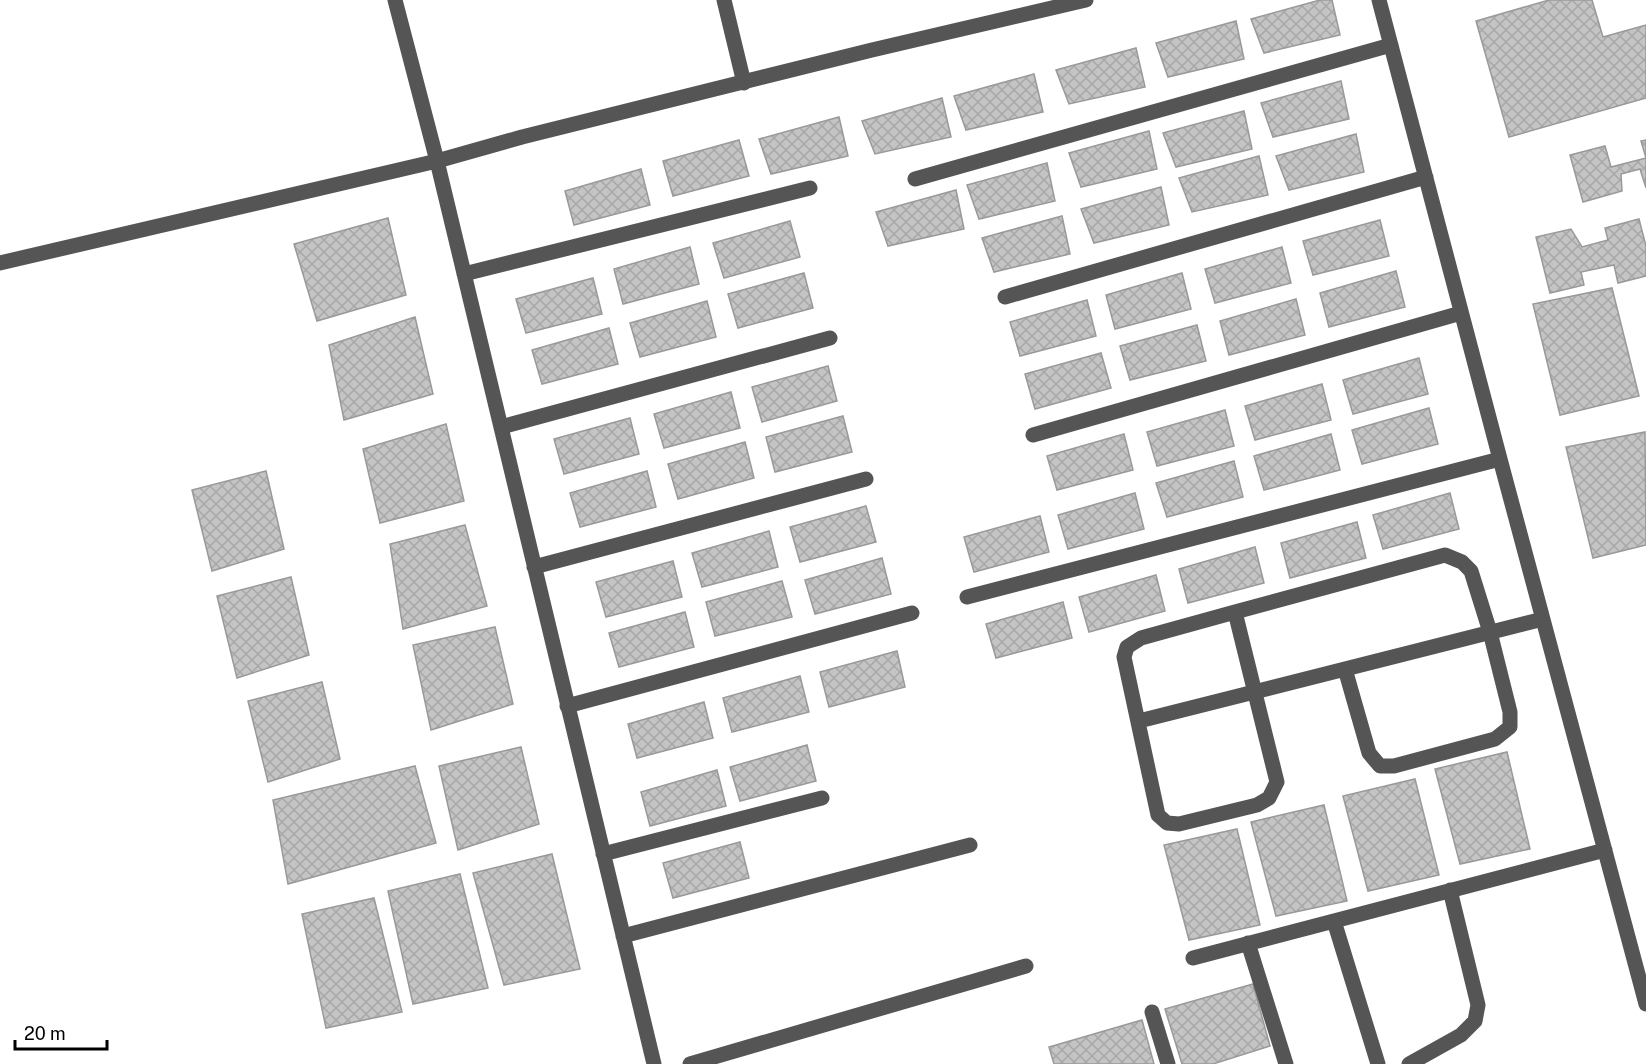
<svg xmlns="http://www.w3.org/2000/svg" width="1646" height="1064" font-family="'Public Sans',sans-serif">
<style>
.building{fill:url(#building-cross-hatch);stroke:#999;stroke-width:1.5}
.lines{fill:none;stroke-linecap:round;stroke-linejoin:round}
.minor{stroke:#555;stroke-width:15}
</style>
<defs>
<pattern id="building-cross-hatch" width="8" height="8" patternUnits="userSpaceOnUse" patternTransform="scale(1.5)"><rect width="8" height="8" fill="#c4c4c4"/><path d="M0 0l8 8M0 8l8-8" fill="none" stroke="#a7a7a7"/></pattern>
</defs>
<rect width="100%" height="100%" fill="#fff"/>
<!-- building -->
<path class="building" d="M1320,0H1332L1340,35L1264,53L1251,19Z
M1549,0H1592L1603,37L1646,25V98L1509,137L1476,21Z
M1236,21L1244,59L1168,77L1156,43Z
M1136,48L1145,87L1069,104L1056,70Z
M1034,74L1043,112L966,130L954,96Z
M1341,81L1349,119L1273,137L1261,103Z
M942,98L951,137L875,154L862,121Z
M1244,111L1252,149L1176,167L1163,133Z
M839,117L848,156L771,174L759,139Z
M1149,131L1157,169L1081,187L1069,153Z
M1356,134L1364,172L1289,190L1276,156Z
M739,140L749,176L673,196L663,161Z
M1646,140V188L1640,169L1621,174L1622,191L1583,202L1570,155L1605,146L1611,167L1646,158L1641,141Z
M1259,156L1268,195L1192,212L1179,178Z
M1047,163L1055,201L979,219L967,185Z
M641,169L650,205L574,225L565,191Z
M1161,187L1169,225L1094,243L1081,209Z
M956,190L964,229L888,246L876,212Z
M1062,216L1070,254L994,272L982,238Z
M388,218L406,295L317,321L294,244Z
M1639,219L1646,246V276L1618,283L1614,265L1581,272L1584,285L1550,293L1536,237L1571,229L1582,247L1608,240L1605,228Z
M1380,220L1389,256L1313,275L1303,241Z
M790,221L800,257L724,278L713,243Z
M690,247L699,284L623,304L614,269Z
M1282,247L1291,283L1215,303L1205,269Z
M1396,271L1405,307L1329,327L1320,293Z
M804,273L813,308L738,328L728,294Z
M1182,273L1191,309L1115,329L1106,295Z
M593,278L602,314L526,333L516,299Z
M1612,288L1639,396L1560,415L1533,304Z
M1296,299L1305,335L1229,355L1220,321Z
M1087,300L1096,336L1020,356L1010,322Z
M707,301L716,337L640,357L630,323Z
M415,317L433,394L344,420L329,345Z
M1197,325L1206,361L1130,380L1120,346Z
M609,328L618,364L542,384L532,350Z
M1101,353L1111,388L1035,409L1025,374Z
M1419,358L1428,394L1353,414L1343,380Z
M828,366L837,401L762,422L752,387Z
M1322,384L1331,420L1255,440L1245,406Z
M731,392L740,428L664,448L654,414Z
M1429,408L1438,444L1362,464L1352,430Z
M1225,410L1234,446L1157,466L1147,432Z
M843,416L852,452L775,472L766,437Z
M630,418L639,454L564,474L554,439Z
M446,424L464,501L380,523L363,449Z
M1645,432L1646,545L1593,558L1566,447Z
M1124,434L1133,470L1057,490L1047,456Z
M1331,434L1340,470L1264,490L1254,456Z
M745,442L754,478L678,499L668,464Z
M1234,461L1243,497L1167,517L1156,483Z
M266,471L284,549L212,571L192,490Z
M647,471L656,507L580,527L570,493Z
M1135,493L1144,529L1068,549L1058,515Z
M1450,493L1459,529L1383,549L1373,515Z
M866,506L876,542L800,562L790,527Z
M1040,516L1049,552L974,572L964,537Z
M1357,522L1366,558L1290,578L1281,543Z
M465,525L487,606L403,629L390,544Z
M769,531L778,567L702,587L692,553Z
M1255,547L1264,583L1188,603L1179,569Z
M882,558L891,594L815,614L805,580Z
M673,561L682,597L606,617L596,582Z
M1156,575L1165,611L1089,632L1079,597Z
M291,577L309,655L237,678L217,596Z
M782,581L792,617L715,636L706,602Z
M1063,602L1072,638L996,658L986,624Z
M685,612L694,647L619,667L609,633Z
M495,627L513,704L431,730L413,645Z
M897,651L905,687L829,707L820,672Z
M800,676L809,712L732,732L723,698Z
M322,682L340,759L268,782L248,701Z
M704,702L713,738L637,758L628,724Z
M807,745L816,781L740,801L730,767Z
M521,747L539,824L458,850L439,766Z
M1507,752L1530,849L1460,864L1435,769Z
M415,766L436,843L288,884L273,800Z
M717,770L726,806L650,826L641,792Z
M1415,779L1439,875L1368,891L1343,796Z
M1324,805L1347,901L1276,916L1251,822Z
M1237,829L1260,925L1189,940L1164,845Z
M740,842L749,878L673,898L663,863Z
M552,854L580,969L504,985L473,873Z
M460,874L488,988L413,1004L388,891Z
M374,898L402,1012L326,1028L302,914Z
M1253,984L1270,1046L1213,1064H1182L1165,1009Z
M1142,1020L1154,1064H1054L1049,1047Z"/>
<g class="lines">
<!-- minor -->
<path class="minor" d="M395,0L437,161L654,1064
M724,0L744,83
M1379,0L1500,459L1646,1004
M915,179L1391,45
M0,263L437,161L522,137L872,50L1086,0
M464,274L810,188
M1005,297L1426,177
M501,427L830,338
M1033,435L1461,313
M534,567L866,479
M967,597L1500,459
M1235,612L1141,638L1127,647L1124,657L1158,815L1167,823L1179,824L1257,805L1269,798L1277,782L1235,612L1445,555L1462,562L1471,571L1490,632L1510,712V727L1495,739L1394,766H1380L1369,753L1345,669
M567,706L912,613
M1139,721L1543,619
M603,854L822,798
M1334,921L1378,1064
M623,936L970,845
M1248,943L1286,1064
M1193,958L1605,850
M1152,1012L1168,1064
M690,1064L1026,966
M1409,1064L1461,1035L1475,1021L1478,1005L1450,890"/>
</g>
<!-- scale -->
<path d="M15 1040v9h92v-9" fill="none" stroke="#000000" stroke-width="3"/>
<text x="24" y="1040" font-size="18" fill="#000000" stroke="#ffffff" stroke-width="4.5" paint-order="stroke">20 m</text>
</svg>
